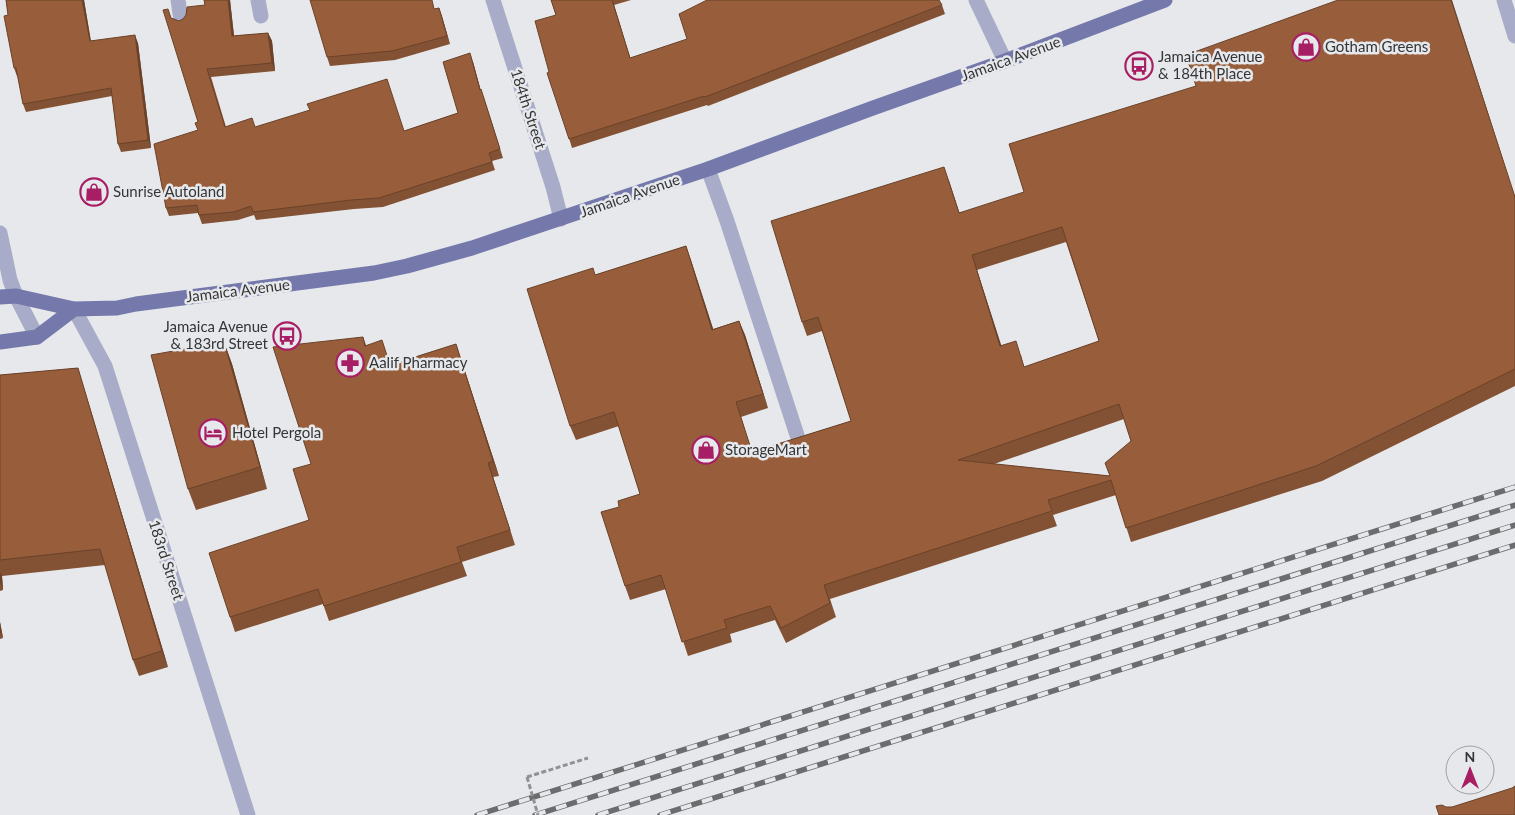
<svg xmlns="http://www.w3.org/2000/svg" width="1515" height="815" font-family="Lato,sans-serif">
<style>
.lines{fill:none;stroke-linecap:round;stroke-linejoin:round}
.path{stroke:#909193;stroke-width:3;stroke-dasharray:5 2.5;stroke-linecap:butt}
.lane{stroke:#a8acc8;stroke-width:15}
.street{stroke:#a8acc8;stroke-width:15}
.primary{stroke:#7478ab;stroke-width:15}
.rail-casing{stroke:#6b6c6e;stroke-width:5.5}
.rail{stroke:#e6e8eb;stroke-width:4;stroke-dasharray:11;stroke-linecap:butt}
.path-bridge{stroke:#909193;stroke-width:3;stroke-dasharray:5 2.5;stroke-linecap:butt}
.wall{fill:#835133;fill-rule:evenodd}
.shaded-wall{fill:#6a4229}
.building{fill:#985e3b;stroke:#6a4229;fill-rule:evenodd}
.labels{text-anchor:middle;stroke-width:5;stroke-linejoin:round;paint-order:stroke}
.poi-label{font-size:15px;fill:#343536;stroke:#e6e8eb;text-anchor:start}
.street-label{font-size:15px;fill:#343536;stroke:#e6e8eb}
</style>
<rect width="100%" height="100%" fill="#e6e8eb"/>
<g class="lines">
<!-- path -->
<path class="path" d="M527,777L588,758"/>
<!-- lane -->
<path class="lane" d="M178,0L181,20
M258,0L261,16
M1504,0L1515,36
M708,169L727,221L797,435"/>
<!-- street -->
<path class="street" d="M493,0L553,187L561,219
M976,0L1005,61
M0,233L10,280L16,296L37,337
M74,309L105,366L248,815"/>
<!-- primary -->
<path class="primary" d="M0,297L16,296L74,309L117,308L136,304L374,273L407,266L472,248L708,169L873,108L1005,61L1165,0
M0,342L37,337L74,309"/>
<!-- rail casing -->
<g class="rail-casing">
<path id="rail" d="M477,815L1515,487
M535,815L1515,505
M598,815L1515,525
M660,815L1515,545"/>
</g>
<!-- rail -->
<use href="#rail" class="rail"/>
<!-- path-bridge -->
<path class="path-bridge" d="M527,777L538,815"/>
</g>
<!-- wall -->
<path class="wall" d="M6,0H84L91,41L138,43L151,148L121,152L118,144L112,96L26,112L23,104L18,76H17L14,68L8,15Z
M204,0H230L234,36L268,33L272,41L275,71L211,77L226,127L404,131L458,113L473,62L480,89L484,98L503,158L492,161L495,170L383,207L354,209L256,220L254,215L238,220L202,224L198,213L169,216L166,208L198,130V122L171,18L179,21L183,19L205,5Z
M551,0H631L614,5L630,58L942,5L945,14L708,106L707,105L572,148L549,72L556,15Z
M439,8L450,44L395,60L330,66L327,57Z
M949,181L959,212L1515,195V386L1322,481L1131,542L1116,495L1053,515L1057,526L830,599L836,617L786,643L775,620L730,634L732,642L688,656L666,589L630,600L625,586L619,507L640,494L619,426L576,440L570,426L595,275L686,246L713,329L739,321L745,335L768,408L741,417L752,452L851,421L822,331L807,336L802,322ZM1066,242L1099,341L1024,367L1021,355L1001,346L977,270ZM1124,419L1131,441L1110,476L994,464Z
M363,337L366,345L388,355L391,365L456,344L499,476L493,477L515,545L462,562L467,576L329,621L323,604L235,632L230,617L309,520L311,464Z
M224,342L232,364L267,489L196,510L188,489Z
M78,368L83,385L168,667L139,676L133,660L105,565L2,576L3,590L0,591V375Z
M0,622L3,638L0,639Z"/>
<!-- shaded-wall -->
<path class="shaded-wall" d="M82,0H84L92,49L90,41Z
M228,0H230L235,45L232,36Z
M612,0L614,5L633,67L630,58Z
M1451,0H1452L1515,197Z
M439,8L442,16L450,44L447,36Z
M268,33L272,41L275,71L272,63Z
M135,35L138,43L151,148L148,140Z
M470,53L473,62L483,98L480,90Z
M944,167L949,181L964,227L959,213Z
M686,246L691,260L718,344L712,330Z
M972,255L977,270L1006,360L1000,346Z
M739,321L745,335L768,408L763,394Z
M224,342L232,364L267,489L260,467Z
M456,344L461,359L499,476L493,461Z
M78,368L83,385L168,667L162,651Z
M488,463L493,477L515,545L510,530Z
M0,572L2,576L3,590L0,582Z
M0,622L3,638L0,631Z"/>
<!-- building -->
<path class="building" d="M6,0H82L90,41L135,35L148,140L118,144L111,88L23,104L16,68H14L4,16L8,15Z
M204,0H228L232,36L268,33L272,63L207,69L225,127L252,118L255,127L310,110L307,104L387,79L404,131L458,113L443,62L470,53L480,90L481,89L500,149L489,153L492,162L379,198L351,200L253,212L251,206L234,212L199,215L197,205L166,208L154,144L198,130L195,123L198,122L163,10L168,9L171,18L179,21L183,19L186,15L187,7L205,5Z
M310,0H432L434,9L439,8L447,36L392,51L327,57Z
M551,0H612L630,58L687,39L679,14L707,0H939L942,5L705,97L704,96L569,139L547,73L549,72L535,21L556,15Z
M1338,0H1451L1515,197V369L1316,466L1126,528L1111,480L1048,500L1052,511L824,585L830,603L781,628L770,606L724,620L727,628L682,642L661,575L625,586L601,512L619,507L618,501L640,494L614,412L570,426L527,289L593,268L595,275L686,246L712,330L739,321L763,394L736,402L752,452L851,421L818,317L802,322L771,221L944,167L959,213L1024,192L1009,144L1196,86L1186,55ZM1062,227L1099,341L1024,367L1016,341L1000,346L972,255ZM1119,404L1131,441L1105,463L1110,476L958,460Z
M363,337L365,346L382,340L390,365L456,344L493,461L488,463L510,530L457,547L461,562L324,606L318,589L230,617L209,553L309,520L293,469L311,464L273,347Z
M224,342L260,467L188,489L151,355Z
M78,368L162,651L133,660L100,549L0,560V375Z
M1515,786V815H1439L1436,806L1442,805L1446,807H1452L1512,788Z"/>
<!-- icons -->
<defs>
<g id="shop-ring" transform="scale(1.4375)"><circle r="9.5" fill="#e6e8eb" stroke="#a71e64" stroke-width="1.5"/><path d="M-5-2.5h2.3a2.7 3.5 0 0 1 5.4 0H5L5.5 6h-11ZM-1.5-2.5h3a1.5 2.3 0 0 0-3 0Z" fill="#a71e64"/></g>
<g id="bus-ring" transform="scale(1.4375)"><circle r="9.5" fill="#e6e8eb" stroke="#a71e64" stroke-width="1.5"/><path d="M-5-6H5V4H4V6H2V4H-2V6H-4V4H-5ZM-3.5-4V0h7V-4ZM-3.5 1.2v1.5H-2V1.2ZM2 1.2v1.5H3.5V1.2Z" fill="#a71e64"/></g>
<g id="pharmacy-ring" transform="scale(1.4375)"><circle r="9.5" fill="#e6e8eb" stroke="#a71e64" stroke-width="1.5"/><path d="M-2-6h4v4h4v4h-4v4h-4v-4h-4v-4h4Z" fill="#a71e64"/></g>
<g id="hotel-ring" transform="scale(1.4375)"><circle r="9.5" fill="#e6e8eb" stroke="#a71e64" stroke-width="1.5"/><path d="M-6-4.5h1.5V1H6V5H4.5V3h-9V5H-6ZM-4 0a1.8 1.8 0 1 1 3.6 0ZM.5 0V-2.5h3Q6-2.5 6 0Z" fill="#a71e64"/></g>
</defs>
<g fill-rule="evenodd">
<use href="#shop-ring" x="1306" y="47"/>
<use href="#bus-ring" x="1139" y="66"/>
<use href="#shop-ring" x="94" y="192"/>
<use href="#bus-ring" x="287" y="336"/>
<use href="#pharmacy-ring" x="350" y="363"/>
<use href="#hotel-ring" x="213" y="433"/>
<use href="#shop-ring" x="706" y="450"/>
</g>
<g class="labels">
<!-- poi labels -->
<g class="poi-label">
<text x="1325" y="52">Gotham Greens</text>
<text x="1158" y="62">Jamaica Avenue<tspan x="1158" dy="17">&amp; 184th Place</tspan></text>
<text x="113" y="197">Sunrise Autoland</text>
<text x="268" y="332" text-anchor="end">Jamaica Avenue<tspan x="268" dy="17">&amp; 183rd Street</tspan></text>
<text x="369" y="368">Aalif Pharmacy</text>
<text x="232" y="438">Hotel Pergola</text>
<text x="725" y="455">StorageMart</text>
</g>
<!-- street labels -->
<g class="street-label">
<text transform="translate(1011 59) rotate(-20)" y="5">Jamaica Avenue</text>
<text transform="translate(528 109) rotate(72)" y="5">184th Street</text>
<text transform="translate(630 196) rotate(-19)" y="5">Jamaica Avenue</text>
<text transform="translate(238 291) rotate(-7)" y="5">Jamaica Avenue</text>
<text transform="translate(166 560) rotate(72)" y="5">183rd Street</text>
</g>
</g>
<!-- north arrow -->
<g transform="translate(1470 770)"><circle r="24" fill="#e6e8eb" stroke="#9fa0a3"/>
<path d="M0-4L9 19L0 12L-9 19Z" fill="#a71e64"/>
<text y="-8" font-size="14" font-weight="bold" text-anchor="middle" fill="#343536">N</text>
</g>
</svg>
